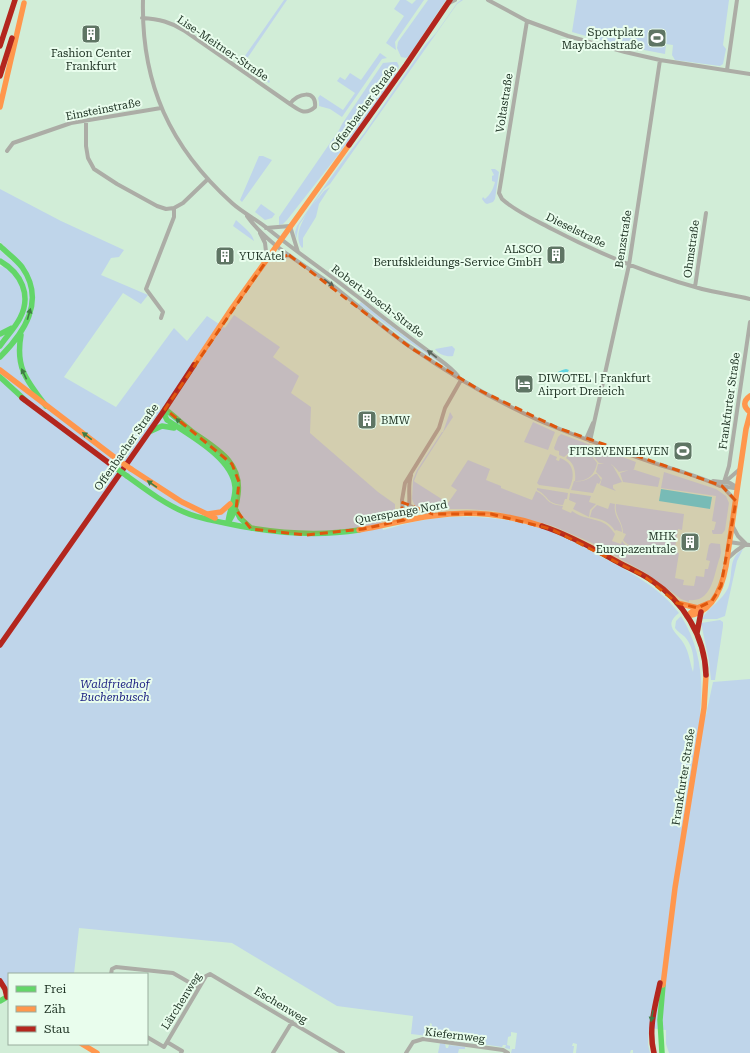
<svg xmlns="http://www.w3.org/2000/svg" width="750" height="1053" font-family="'Roboto Serif',serif">
<style>
.green{fill:#bfd5ea}
.water{fill:#60d5e0}
.lines{fill:none;stroke-linecap:round;stroke-linejoin:round}
.street{stroke:#acada6;stroke-width:4}
.fast{stroke:#63d668;stroke-width:5.5}
.slow{stroke:#ff974d;stroke-width:5.5}
.jam{stroke:#b3261e;stroke-width:5.5}
.fast-bridge{stroke:#63d668;stroke-width:5.5}
.slow-bridge{stroke:#ff974d;stroke-width:5.5}
.oneway{fill:#596559}
.oneway2{fill:#3f7d44}
.marked{fill:#de570d;fill-opacity:0.2;stroke:#de570d;stroke-width:3;stroke-dasharray:8 5;stroke-linejoin:round}
.labels{text-anchor:middle;stroke-width:4;stroke-linejoin:round;paint-order:stroke}
.poi-label{font-size:11px;fill:#213526;stroke:#e9fded;text-anchor:end}
.street-label{font-size:11px;fill:#213526;stroke:#e9fded}
.park-label{font-size:11px;font-style:italic;fill:#1f2484;stroke:#e9fded}
</style>
<rect width="100%" height="100%" fill="#d1edd7"/>
<!-- green -->
<path class="green" d="M284,0H287L244,63L270,81L269,83L240,63Z
M400,0H406L412,4L416,0H424L395,42L396,50L386,43L404,16L394,9Z
M428,0H446L409,56L406,58L401,57L397,48L398,42Z
M461,0H463L457,4L330,184L324,189L299,225L296,239L295,232L297,226C319,194 341,162 365,132L425,45L436,33L457,3Z
M577,0H729L723,45L726,49L723,64L720,66L675,60L672,55L673,45L666,44L665,54L639,49L635,50L572,32Z
M380,53L387,58L382,59L342,117L330,109L319,106V102L318,98L320,95L343,110L355,93L337,81L340,77L345,80L350,73L361,80Z
M393,62H397L399,66L396,75L342,150L287,220L283,224L279,225V217L339,130L342,124L383,63Z
M259,156H263L272,160L242,202L240,200Z
M491,169H495L499,172L495,199L493,202L487,204L485,203L482,199L483,197L485,199C491,194 493,189 495,182L492,181V176L494,175Z
M330,187L319,204L316,217L303,238V247L302,248C289,231 314,204 324,191Z
M0,189L61,221L124,250L119,257L111,258L101,275L148,295L141,304L123,293L64,377L116,407L174,328L187,341L207,316L225,328L234,315L280,347L273,357L299,376L291,393L311,407L310,433L378,492L395,504V513L392,515L380,520L383,530C398,526 414,521 430,519C468,514 510,517 546,530C568,538 589,550 609,561C635,575 660,588 679,613C662,626 678,633 684,644C689,652 690,663 693,672C695,660 693,646 685,637C682,634 678,632 675,628L676,621L681,616C700,646 704,680 700,714L706,715L713,682L750,679V1053H669L666,1044V1030L649,1028L648,1044L650,1053H633V1050H631L630,1053H576L577,1044L573,1043L572,1046H574L573,1053H511L512,1049H515L517,1033L511,1032V1036L508,1037L507,1045L510,1046V1049L505,1048L506,1045H503L502,1047L468,1042V1039L465,1038L464,1042L430,1036L432,1024L430,1023L428,1036L411,1034L413,1016L337,1006L232,943L79,928L74,974H9V991L0,979V266L4,267L0,259V250L12,261L16,258L0,242Z
M261,204L275,214L272,218L265,220L255,212Z
M236,220C242,226 252,232 254,241L233,226Z
M361,302L399,332L438,360L446,367L402,337L359,304Z
M452,346L455,349L453,356C447,357 439,355 435,349Z
M450,412L453,417L418,471L414,481L415,482L448,503L457,490L451,486L468,460L490,469L486,480L501,486V488L532,500L536,491C549,497 544,504 563,506L562,509L571,513L572,511C589,523 603,515 615,534L612,541L621,544L622,541C632,554 645,549 659,549C664,549 669,549 675,550V552L679,553L675,578L684,580L683,585L694,586L696,576L704,577L705,569H708L710,561L706,560L709,545L711,543L720,544L721,552L720,557C714,572 713,603 689,600V602L681,599L646,573L592,543L553,526L523,518L493,511L468,509H430L417,508L414,504L412,499L413,480L417,470L442,432H443Z
M533,422L555,432L548,450L524,442Z
M561,434L636,462L634,469L619,472C609,460 612,466 599,463L593,456H583L573,450L564,457L559,455V451L555,450L554,448L558,437Z
M572,451L584,457L592,456L597,463C595,475 587,482 575,481C576,471 574,463 566,458Z
M550,454L557,457L556,460L559,461L560,458C575,463 575,477 569,489L539,485L537,483Z
M598,464H610L613,466L622,482L613,485V488L616,491L600,485L602,478L596,472Z
M632,469L660,478L658,487L623,482L620,473Z
M664,472L716,489L726,496L729,503L725,530L722,534H713L712,532V530H714L716,522L712,521L716,496L661,488Z
M595,474H597L601,480L599,484L597,483L593,493L571,490L574,481C583,482 588,480 595,474Z
M537,488L568,493L567,499H565L563,505C546,504 549,496 537,490Z
M570,493L591,496L589,502L596,504L590,510L589,517L573,509L576,503L569,500Z
M610,503L615,504C613,518 622,520 622,532L616,530L615,531C609,521 601,519 590,517L592,510L597,505L608,509Z
M616,504L684,514L682,530L678,529L675,548C670,547 664,546 659,547C646,547 633,552 623,540L626,534L623,533C623,521 614,516 616,504Z
M743,549L737,561L725,616L717,619H702C708,607 722,601 728,588C734,573 727,559 743,549Z
M720,620L723,622V626L715,680H711L709,661L701,623Z
M440,1043L445,1044L446,1048H448L449,1045L465,1047V1049H459L458,1053H438Z"/>
<!-- water -->
<path class="water" d="M566,369L569,370L566,375L563,377L555,376L552,382H548V379C554,374 558,371 566,369Z
M661,489L712,497L710,509L659,501Z"/>
<g class="lines">
<!-- street -->
<path class="street" d="M143,0C141,84 170,147 232,203C243,213 256,219 267,228C295,251 325,271 354,294C365,302 376,312 387,320C401,331 416,342 431,353C440,360 451,367 458,376
M488,0L527,21L568,36L625,52L660,60L750,74
M447,4L455,0
M142,18C159,19 171,22 185,31L290,104C299,110 305,116 315,107C317,89 297,93 290,104
M527,21L501,181L499,193L502,199C515,211 535,220 552,229C600,254 650,275 702,289C718,293 734,295 750,299
M727,70L737,0
M86,121V146L88,158L94,169L117,184L157,206L166,209L174,208L183,203L208,179
M7,151L13,143L71,123L161,108
M247,216C269,247 306,265 336,288C361,308 385,330 412,348C451,375 494,400 538,420C575,436 615,450 654,463C676,470 699,476 720,486L734,488H738
M266,228L290,226L298,252
M260,233L265,243L267,260L289,255
M695,287L706,213
M161,318L163,312L146,289L174,217V208
M586,439L593,423
M590,441L629,265L660,60
M713,481L730,483L738,488
M724,482L729,466L750,322
M725,482L740,469
M722,486L735,500
M409,505L416,510L432,514
M404,520L402,500L405,483L439,428L445,408L461,380
M404,520C414,508 406,489 411,475
M732,525L738,536L746,544
M729,542L750,545
M727,559L736,551L746,544
M111,974L112,969L116,967L173,973L199,988
M147,1037L164,1047L167,1042
M181,1053L182,1051L167,1042L206,976L210,974L343,1053
M273,1053L292,1022
M406,1053L413,1042L423,1039L503,1050L508,1053"/>
<!-- fast -->
<path class="fast" d="M0,246C7,253 16,259 22,267C46,301 24,333 0,357
M0,261C21,273 32,295 20,318C15,328 6,337 0,346
M0,334L12,328
M21,335C15,368 27,381 46,406
M0,377L25,400
M165,409C175,417 184,425 194,433C217,449 242,462 238,494C237,505 234,514 228,523
M163,412L167,420C189,435 233,458 235,487C236,499 229,510 228,523
M151,431L162,426L174,428
M127,476C145,489 163,503 184,512C197,518 211,520 225,523C270,533 314,537 359,530
M236,510L240,518L251,528
M0,1001L7,997
M662,1053L660,1020L663,985"/>
<!-- slow -->
<path class="slow" d="M0,107L24,3
M194,365L232,308L349,145
M0,370L118,460
M750,396C743,401 743,407 750,412
M131,469L182,502L215,518
M208,514L221,512L230,504
M359,530C384,526 407,519 432,516C470,510 506,514 542,526
M677,603L698,608
M687,616C713,613 722,588 726,566L746,429L750,414
M687,616L695,609L709,603
M663,985L675,888L704,708L706,675
M82,1044L97,1053"/>
<!-- jam -->
<path class="jam" d="M0,46L15,0
M0,76L12,38
M349,145L406,65L450,0
M22,398L113,466
M542,526C567,534 591,547 614,560C626,567 639,572 651,580C683,601 705,636 706,675
M697,633L701,612
M0,645L163,412L194,365
M0,981L5,989L7,997
M654,1053C648,1029 655,1007 660,983"/>
<!-- fast-bridge -->
<path class="fast-bridge" d="M113,466L127,476"/>
<!-- slow-bridge -->
<path class="slow-bridge" d="M118,460L131,469"/>
</g>
<!-- one-way arrows -->
<defs><path id="oneway-solid" d="M-6-.8H1V-3.2L6.5 0L1 3.2V.8H-6Z"/></defs>
<g class="oneway">
<use href="#oneway-solid" transform="translate(329 283) rotate(36)"/>
<use href="#oneway-solid" transform="translate(432 354) rotate(-143)"/>
</g>
<g class="oneway2">
<use href="#oneway-solid" transform="translate(29 314) rotate(-74)"/>
<use href="#oneway-solid" transform="translate(24 374) rotate(-115)"/>
<use href="#oneway-solid" transform="translate(180 422) rotate(-139)"/>
<use href="#oneway-solid" transform="translate(87 436) rotate(-143)"/>
<use href="#oneway-solid" transform="translate(152 484) rotate(-145)"/>
<use href="#oneway-solid" transform="translate(652 1016) rotate(100)"/>
</g>
<!-- marked area -->
<path class="marked" d="M289,255L411,348L481,391L558,428L722,486L736,501L721,586L712,601L698,608L677,603L644,576L551,529L491,514H433L401,502L404,520L363,529L306,535L251,529L236,510L239,482L232,464L165,409L267,260Z"/>
<!-- icons -->
<defs>
<g id="building-square" transform="scale(1)"><rect x="-9" y="-9" width="18" height="18" rx="4" fill="#5f7564" stroke="#e9fded"/><path d="M-4-6H4V6H1V3H-1V6H-4ZM-2.5-4.3h1.7v1.8h-1.7ZM.8-4.3h1.7v1.8H.8ZM-2.5-1h1.7V.8h-1.7ZM.8-1h1.7V.8H.8Z" fill="#fff"/></g>
<g id="stadium-square" transform="scale(1)"><rect x="-9" y="-9" width="18" height="18" rx="4" fill="#5f7564" stroke="#e9fded"/><path d="M0-5a6.5 5 0 1 0 0 10a6.5 5 0 1 0 0-10ZM-3.5-1.8h7v3.6h-7Z" fill="#fff"/></g>
<g id="hotel-square" transform="scale(1)"><rect x="-9" y="-9" width="18" height="18" rx="4" fill="#5f7564" stroke="#e9fded"/><path d="M-6-4.5h1.5V1H6V5H4.5V3h-9V5H-6ZM-4 0a1.8 1.8 0 1 1 3.6 0ZM.5 0V-2.5h3Q6-2.5 6 0Z" fill="#fff"/></g>
</defs>
<g fill-rule="evenodd">
<use href="#building-square" x="91" y="34"/>
<use href="#stadium-square" x="657" y="38"/>
<use href="#building-square" x="556" y="255"/>
<use href="#building-square" x="225" y="256"/>
<use href="#hotel-square" x="524" y="384"/>
<use href="#building-square" x="367" y="420"/>
<use href="#stadium-square" x="683" y="451"/>
<use href="#building-square" x="690" y="542"/>
</g>
<g class="labels">
<!-- poi labels -->
<g class="poi-label">
<text x="643" y="36">Sportplatz<tspan x="643" dy="13">Maybachstraße</tspan></text>
<text x="91" y="57" text-anchor="middle">Fashion Center<tspan x="91" dy="13">Frankfurt</tspan></text>
<text x="542" y="253">ALSCO<tspan x="542" dy="13">Berufskleidungs-Service GmbH</tspan></text>
<text x="239" y="260" text-anchor="start">YUKAtel</text>
<text x="538" y="382" text-anchor="start">DIWOTEL | Frankfurt<tspan x="538" dy="13">Airport Dreieich</tspan></text>
<text x="381" y="424" text-anchor="start">BMW</text>
<text x="669" y="455">FITSEVENELEVEN</text>
<text x="676" y="540">MHK<tspan x="676" dy="13">Europazentrale</tspan></text>
</g>
<!-- street labels -->
<g class="street-label">
<text transform="translate(223 48) rotate(34)" y="4">Lise-Meitner-Straße</text>
<text transform="translate(504 103) rotate(-81)" y="4">Voltastraße</text>
<text transform="translate(363 108) rotate(-54)" y="4">Offenbacher Straße</text>
<text transform="translate(103 109) rotate(-11)" y="4">Einsteinstraße</text>
<text transform="translate(576 230) rotate(26)" y="4">Dieselstraße</text>
<text transform="translate(623 239) rotate(-81)" y="4">Benzstraße</text>
<text transform="translate(691 249) rotate(-82)" y="4">Ohmstraße</text>
<text transform="translate(378 301) rotate(37)" y="4">Robert-Bosch-Straße</text>
<text transform="translate(729 401) rotate(-82)" y="4">Frankfurter Straße</text>
<text transform="translate(126 447) rotate(-55)" y="4">Offenbacher Straße</text>
<text transform="translate(401 512) rotate(-10)" y="4">Querspange Nord</text>
<text transform="translate(683 777) rotate(-81)" y="4">Frankfurter Straße</text>
<text transform="translate(181 1001) rotate(-58)" y="4">Lärchenweg</text>
<text transform="translate(281 1005) rotate(31)" y="4">Eschenweg</text>
<text transform="translate(455 1035) rotate(7)" y="4">Kiefernweg</text>
</g>
<!-- park labels -->
<g class="park-label">
<text x="115" y="688">Waldfriedhof<tspan x="115" dy="13">Buchenbusch</tspan></text>
</g>
</g>
<!-- legend -->
<rect x="8" y="973" width="140" height="72" fill="#e9fded" stroke="#99ad9d"/>
<rect x="16" y="986" width="20" height="6" fill="#63d668" stroke="#99ad9d"/>
<text x="44" y="993" font-size="12" fill="#213526">Frei</text>
<rect x="16" y="1006" width="20" height="6" fill="#ff974d" stroke="#99ad9d"/>
<text x="44" y="1013" font-size="12" fill="#213526">Zäh</text>
<rect x="16" y="1026" width="20" height="6" fill="#b3261e" stroke="#99ad9d"/>
<text x="44" y="1033" font-size="12" fill="#213526">Stau</text>
</svg>
